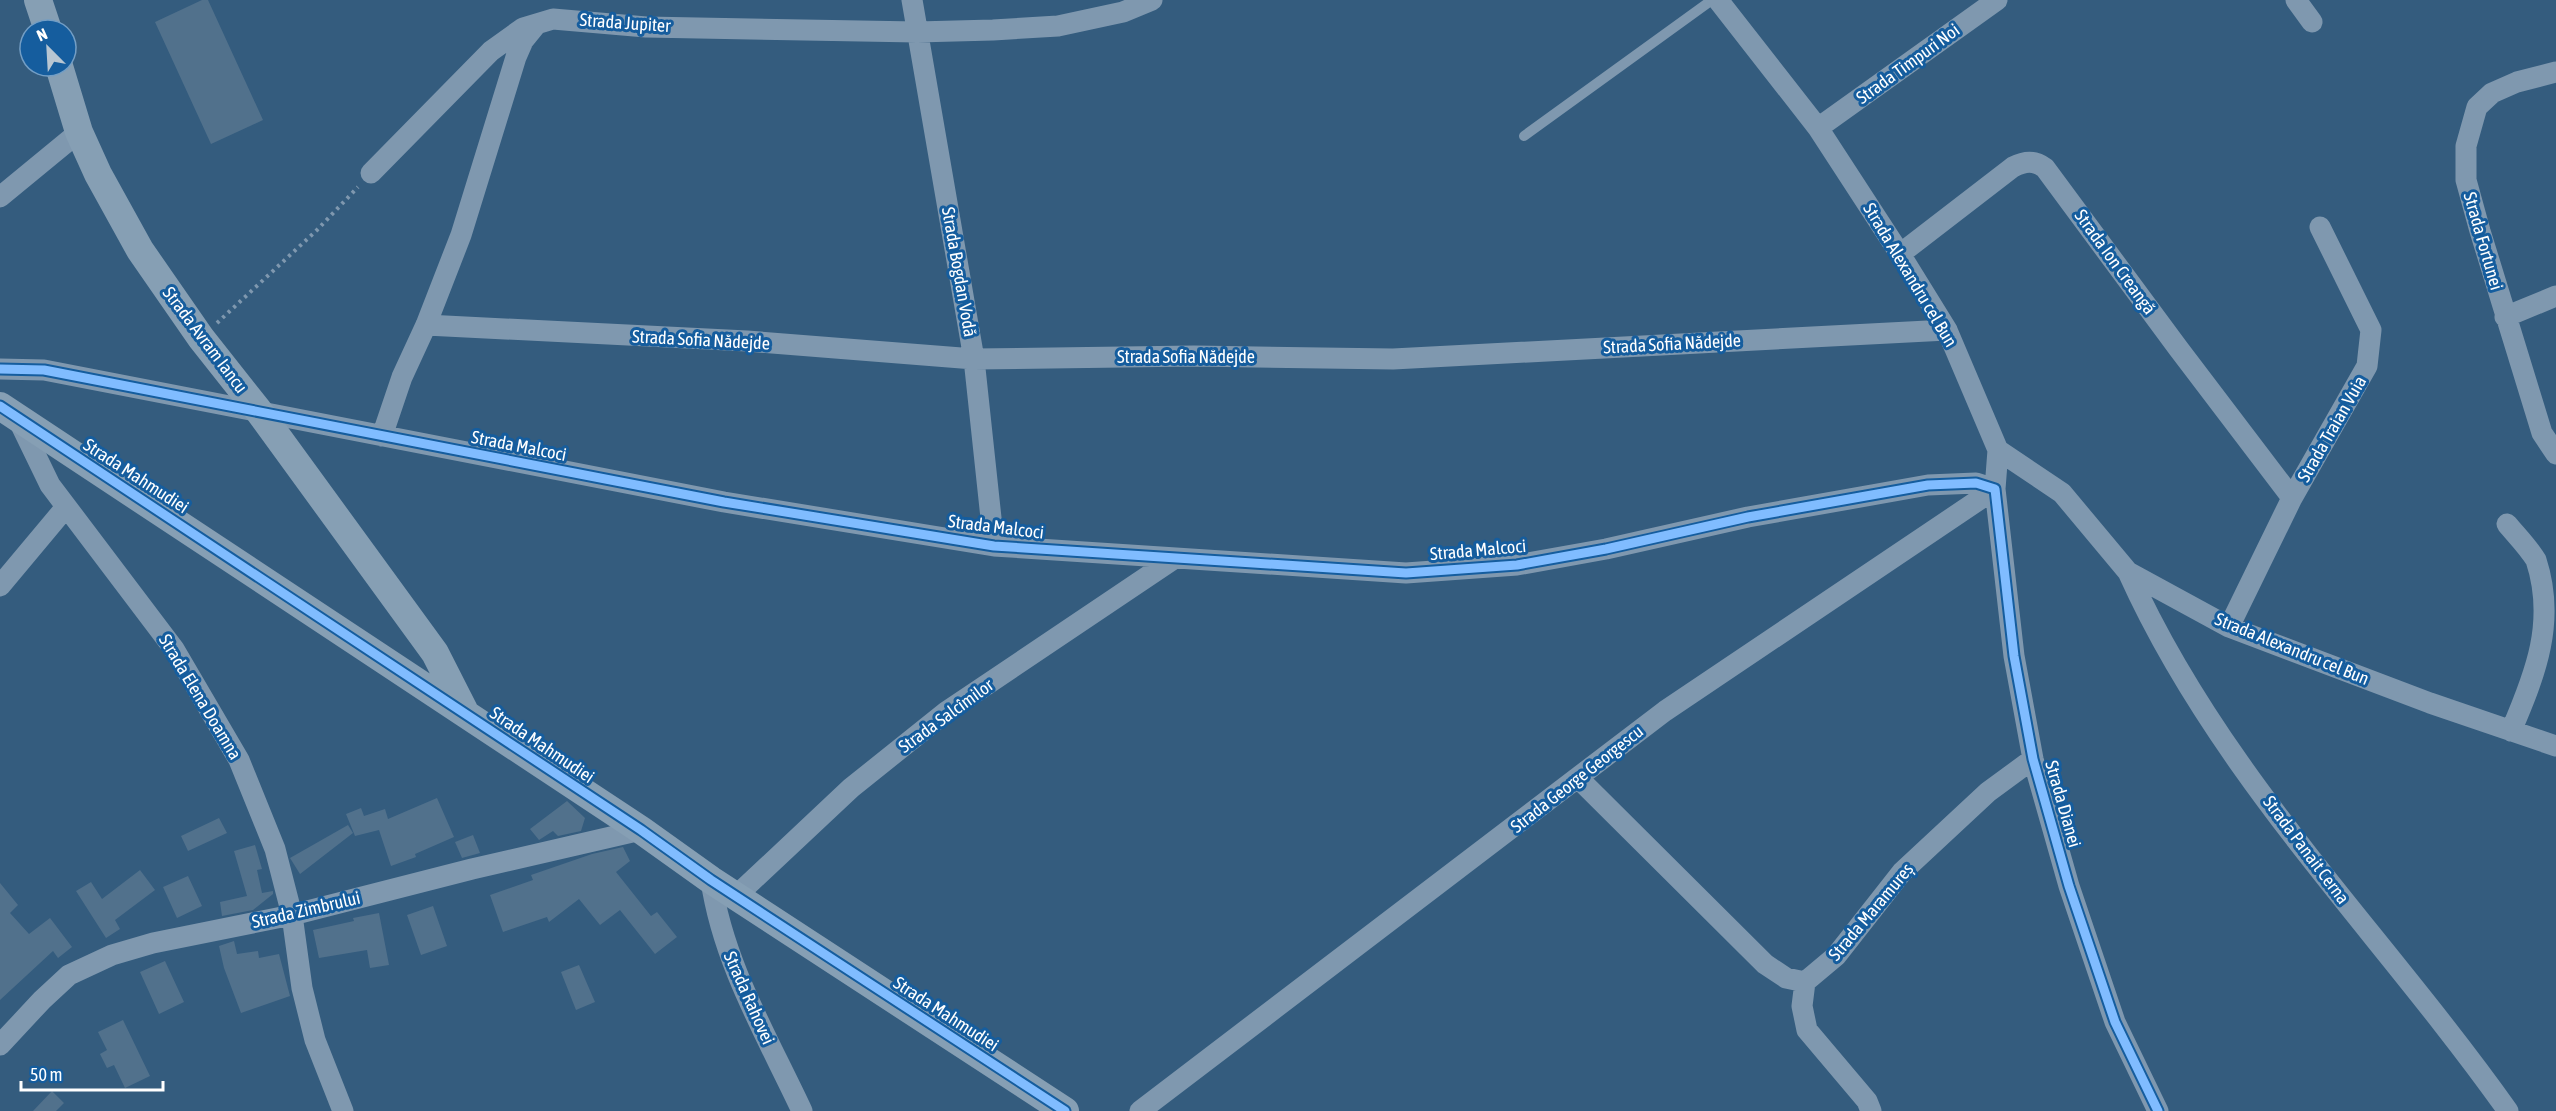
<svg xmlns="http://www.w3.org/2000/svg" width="2556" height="1111" font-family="'Asap Condensed',sans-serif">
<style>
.building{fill:#51718c}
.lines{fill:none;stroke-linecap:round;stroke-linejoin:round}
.path{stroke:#7f98af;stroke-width:4;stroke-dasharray:3 4.5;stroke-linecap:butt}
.lane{stroke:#7f98af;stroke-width:10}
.street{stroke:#7f98af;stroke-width:21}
.secondary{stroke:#869fb4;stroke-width:28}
.cycleway-casing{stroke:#155d9e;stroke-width:13}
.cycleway{stroke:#80bcff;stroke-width:9}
.labels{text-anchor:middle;stroke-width:6;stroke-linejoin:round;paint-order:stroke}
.street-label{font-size:18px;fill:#fff;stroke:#155d9e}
</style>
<rect width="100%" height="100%" fill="#345c7e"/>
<!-- building -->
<path class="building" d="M202,0H208L263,120L211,144L155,22Z
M437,798L454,837L415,854L416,857L391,866L379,830L355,836L346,814L361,808L364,816L385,809L388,819Z
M567,801L585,818L581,831L558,836L553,831L539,840L530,829Z
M219,818L227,833L188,851L181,836Z
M348,825L353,833L300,874L290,858Z
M473,835L480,853L462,858L455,842Z
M255,845L262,869L257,870L262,893L273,891V894L253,910L222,916L220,902L247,896L234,851Z
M623,847L630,861L616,872L651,916L657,912L677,937L655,954L620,910L600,925L579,899L549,922L547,917L503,932L490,895L533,880L531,875L592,854Z
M140,870L155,890L115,920L120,929L106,938L76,891L91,882L102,899Z
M188,876L202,906L177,918L163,887Z
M0,883L18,905L10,913L29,934L50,918L72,947L58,958L53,951L0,1000Z
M433,906L447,946L421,955L407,915Z
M379,913L389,965L370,968L367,950L319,958L313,930L354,921L353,918Z
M234,941L237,954L258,951L259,958L279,954L290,996L241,1013L224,968L219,946Z
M165,961L184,1002L159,1014L140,972Z
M579,965L595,1002L576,1010L561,972Z
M123,1020L150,1076L125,1088L114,1065L107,1068L100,1054L107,1050L98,1032Z
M52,1091L64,1103L56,1111H33Z"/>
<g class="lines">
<!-- path -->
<path class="path" d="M217,323L317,230L358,187"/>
<!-- lane -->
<path class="lane" d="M1524,136L1712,0"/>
<!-- street -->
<path class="street" d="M912,0L974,359L994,546
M1718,0L1818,128L1900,254L1947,330L1998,450L2062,493L2128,572L2229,627L2430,703L2556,746
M2296,0L2312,22
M2556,72L2517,82L2492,93L2477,107L2466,146V180L2480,231L2542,433L2556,454
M1818,128L1997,0
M371,173L491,51L523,28L553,19L646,27L917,32L993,30L1058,26L1123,12L1152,0
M0,197L79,132
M1900,254L2013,167C2025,161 2034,160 2045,168L2178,348L2292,498
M2505,317L2556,296
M426,325L747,341L974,359L1194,356L1393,359L1947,330
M0,369L44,370L724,502L994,546L1406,573L1517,565L1606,549L1748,517L1928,485L1976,483L1995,489L2014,656L2033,759L2069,886L2115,1022L2158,1111
M18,419L50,485L174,649L239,760L275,849L292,915L302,988L315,1040L343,1111
M382,436L402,377L426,325L461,235L516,57L523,41L536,25
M2507,524C2517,536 2528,547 2536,560C2556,621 2536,673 2511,731
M2128,572C2219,775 2381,932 2508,1111
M0,586L66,507
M2229,627L2292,498L2367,366L2371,330L2320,227
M1578,778L1765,964L1786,978L1805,982
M711,880C723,963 767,1036 802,1111
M736,896L851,788L946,712L1175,558
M1805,982L1836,956L1902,872L1988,792L2033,759
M1805,982L1802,1006L1807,1030L1867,1101L1871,1111
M0,1045L42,1000L69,975L112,955L153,943L292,915L472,869L641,830
M1140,1111L1665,711L1995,489L1998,450"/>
<!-- secondary -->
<path class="secondary" d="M38,0L48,30
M59,66L79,132L98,174L140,250L201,338L258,410L435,653L465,712
M0,406L641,830L711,880L1065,1111"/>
<!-- cycleway casing -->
<g class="cycleway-casing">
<path id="cycleway" d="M0,369L44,370L724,502L994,546L1406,573L1517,565L1606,549L1748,517L1928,485L1976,483L1995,489L2014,656L2033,759L2069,886L2115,1022L2158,1111
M0,406L641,830L711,880L1065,1111"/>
</g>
<!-- cycleway -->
<use href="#cycleway" class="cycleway"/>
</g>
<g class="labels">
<!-- street labels -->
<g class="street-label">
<text transform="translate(625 23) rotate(4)" y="6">Strada Jupiter</text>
<text transform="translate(1908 64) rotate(-36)" y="6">Strada Timpuri Noi</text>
<text transform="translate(2483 241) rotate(74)" y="6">Strada Fortunei</text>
<text transform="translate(2115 262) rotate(54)" y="6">Strada Ion Creangă</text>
<text transform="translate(959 272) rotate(80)" y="6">Strada Bogdan Vodă</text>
<text transform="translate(1910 275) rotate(59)" y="6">Strada Alexandru cel Bun</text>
<text transform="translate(205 340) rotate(53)" y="6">Strada Avram Iancu</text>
<text transform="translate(701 340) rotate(3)" y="6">Strada Sofia Nădejde</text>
<text transform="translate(1672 344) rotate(-3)" y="6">Strada Sofia Nădejde</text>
<text x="1186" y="363">Strada Sofia Nădejde</text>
<text transform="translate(2332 429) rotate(-60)" y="6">Strada Traian Vuia</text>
<text transform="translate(519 446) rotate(11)" y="6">Strada Malcoci</text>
<text transform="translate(136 476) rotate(33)" y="6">Strada Mahmudiei</text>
<text transform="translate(996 527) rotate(7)" y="6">Strada Malcoci</text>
<text transform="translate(1478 550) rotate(-5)" y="6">Strada Malcoci</text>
<text transform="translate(2292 649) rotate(22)" y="6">Strada Alexandru cel Bun</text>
<text transform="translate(200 697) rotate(59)" y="6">Strada Elena Doamna</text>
<text transform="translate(946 716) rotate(-36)" y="6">Strada Salcîmilor</text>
<text transform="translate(542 745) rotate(34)" y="6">Strada Mahmudiei</text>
<text transform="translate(1577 779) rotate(-38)" y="6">Strada George Georgescu</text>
<text transform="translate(2063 804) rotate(74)" y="6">Strada Dianei</text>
<text transform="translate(2306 850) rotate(53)" y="6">Strada Panait Cerna</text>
<text transform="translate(306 910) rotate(-13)" y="6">Strada Zimbrului</text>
<text transform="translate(1871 912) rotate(-50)" y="6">Strada Maramureș</text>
<text transform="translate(749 998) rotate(66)" y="6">Strada Rahovei</text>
<text transform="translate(946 1014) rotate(33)" y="6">Strada Mahmudiei</text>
</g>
</g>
<!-- north arrow -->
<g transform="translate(48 48) rotate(336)"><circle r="28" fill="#155d9e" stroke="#739ec5" stroke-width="1.5"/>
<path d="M0-4.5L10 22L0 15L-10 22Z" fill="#b8c6d2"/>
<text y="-9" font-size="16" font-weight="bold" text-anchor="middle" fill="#ffffff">N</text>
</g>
<!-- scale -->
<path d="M21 1081v9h142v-9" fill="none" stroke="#ffffff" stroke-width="3"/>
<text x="30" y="1081" font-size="18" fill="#ffffff" stroke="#155d9e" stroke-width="4.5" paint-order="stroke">50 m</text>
</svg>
